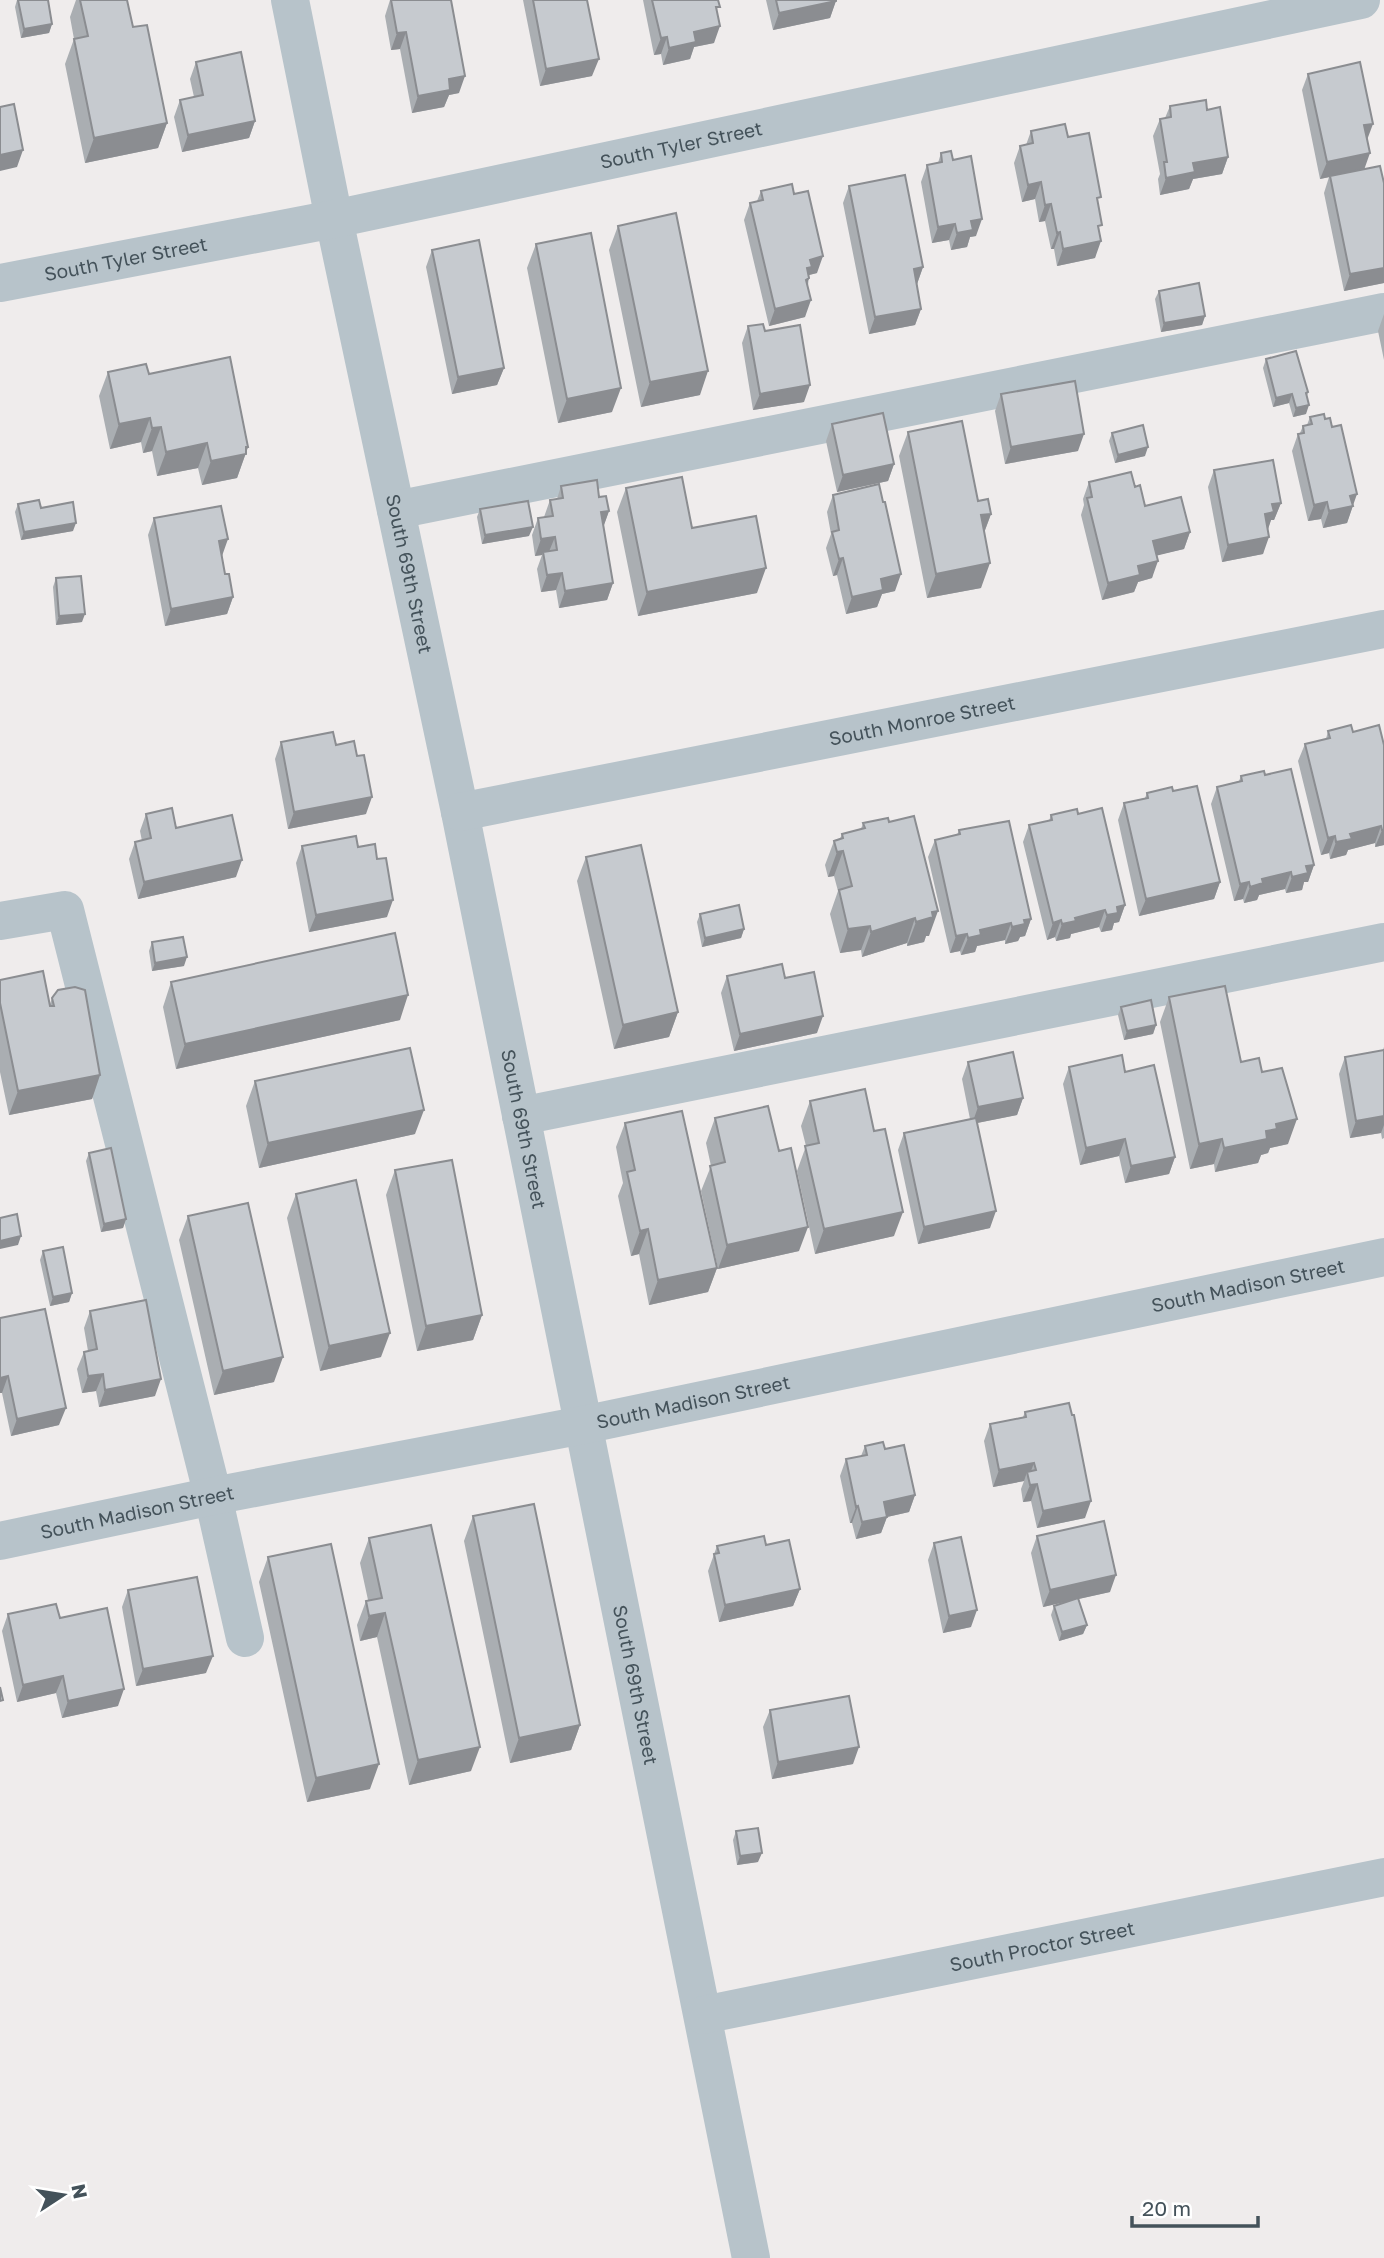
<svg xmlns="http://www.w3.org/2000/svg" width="1384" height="2258" font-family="'Golos Text',sans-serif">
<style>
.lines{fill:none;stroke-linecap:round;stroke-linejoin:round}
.minor{stroke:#b7c3ca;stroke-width:38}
.wall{fill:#aaaeb2}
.shaded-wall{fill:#8b8d91}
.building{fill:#c6cacf;stroke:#8b8d91;stroke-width:2}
.labels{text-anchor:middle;stroke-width:5;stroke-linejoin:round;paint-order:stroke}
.street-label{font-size:19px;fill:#44525a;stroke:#fff}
</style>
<rect width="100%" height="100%" fill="#efecec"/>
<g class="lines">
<!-- minor -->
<g class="minor">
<path id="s1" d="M290,0L334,219L460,812L751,2258"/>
<path id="s2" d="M0,283L334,219L1361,0"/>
<path d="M396,510L1384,312"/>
<path id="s3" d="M460,812L1384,629"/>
<path d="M0,921L65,910L213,1496L245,1638"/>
<path d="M521,1116L1384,942"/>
<path id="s4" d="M0,1541L213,1496L583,1425L1384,1257"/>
<path id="s5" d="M703,2015L1384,1877"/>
</g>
</g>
<!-- wall -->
<path class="wall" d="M17,0H48L52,24L49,33L21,38L15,7Z
M76,0H127L133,27L167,123L158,148L85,163L65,64L74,39L70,17Z
M390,0H451L459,93L449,95L444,107L412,113L400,49L391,50L385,16Z
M523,0H587L592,76L540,86Z
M643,0H718L714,43L694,47L690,59L663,65L661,54L654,55Z
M766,0H836L830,18L773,30Z
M196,62L255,121L249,138L182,152L174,117L180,100L194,97L190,79Z
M1308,74L1367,140L1364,169L1384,183V283L1344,291L1324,193L1329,177L1320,179L1302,90Z
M1170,106L1207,110L1228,157L1222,174L1193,179L1189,189L1160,195L1158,179L1160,174L1153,136L1160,119L1165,118Z
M1031,131L1068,137L1098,204L1099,233L1095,258L1057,266L1054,249H1051L1045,221L1039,222L1035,199L1022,202L1014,163L1020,146L1026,145Z
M941,153L953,160L976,236L970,237L967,247L951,250L949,240L932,243L921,182L927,165L938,163Z
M849,186L923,267L917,284L921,309L915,325L869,334L843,203Z
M761,191L817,273L809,275L805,317L769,326L744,220L750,203L757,201Z
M618,226L700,395L641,407L609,250Z
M536,244L612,412L558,423L527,268Z
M432,250L504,368L497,385L452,394L426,267Z
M1159,291L1205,316L1202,325L1161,332L1155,299Z
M1384,314V360L1378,331Z
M748,326L765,331L804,402L753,410L742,343Z
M1266,359L1308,392L1307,396L1306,414L1293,417L1289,403L1273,407L1263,368Z
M108,372L149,374L248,447L237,478L202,485L198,468L157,476L152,451L143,453L141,442L110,449L99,396Z
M1001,394L1078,451L1005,464L995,411Z
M1310,417L1353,505L1347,523L1323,528L1321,519L1308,521L1292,451L1298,434L1300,433L1303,426L1307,425Z
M832,424L894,464L888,481L837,492L826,441Z
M908,432L991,514L984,533L981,588L927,598L899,456Z
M1112,433L1145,456L1115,463L1109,441Z
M1214,470L1281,503L1274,520H1271L1268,529L1263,554L1222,562L1208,487Z
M1089,482L1135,487L1145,506L1190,532L1184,549L1157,555L1152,578L1138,582L1134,592L1102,600L1081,515L1084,505L1083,499Z
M561,486L599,497L609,511L603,527L613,583L607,600L559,608L556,590L541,592L537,569L542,555L535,556L532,535L538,518L544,517L550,500L557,499Z
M626,488L692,528L757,593L638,616L617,512Z
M833,495L895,591L882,594L877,607L846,614L837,575L833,576L826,548L831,534L827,512Z
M18,504L41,508L73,531L21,540L15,512Z
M480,509L529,536L482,544L477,517Z
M154,518L222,555L225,574L233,597L227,614L165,626L148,535Z
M56,578L82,622L56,625L53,587Z
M1328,731L1353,732L1384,745V845L1375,847V843L1348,850L1346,855L1330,859L1329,853L1321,855L1298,761L1305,744L1326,739Z
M281,742L336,745L366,814L288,829L275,759Z
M1265,775L1314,865L1308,882H1304L1302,890L1286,893L1285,889L1259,895L1257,900L1244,903L1243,899L1234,901L1211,804L1217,787L1239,781L1241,776Z
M1173,791L1220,882L1214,899L1139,916L1118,820L1124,803L1145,798L1147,793Z
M146,814L176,828L236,877L138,899L129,859L135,842L142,841L140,831Z
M1078,814L1125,905L1119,922L1114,923L1112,930L1101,932L1099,927L1071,934L1070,938L1056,941L1055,937L1047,940L1023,842L1029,825L1049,821L1051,815Z
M889,822L929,936H926L924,942L907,946V943L862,957L861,950L840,953L830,914L838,891L834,876L828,877L825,865L834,841L840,839L842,834L861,829L863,823Z
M959,830L1031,919L1025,936L1020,937L1018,941L1005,944V940L977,946L975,952L961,955L960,951L950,953L928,857L935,840L957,835Z
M302,846L358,847L387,917L309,932L296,863Z
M586,857L678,1012L669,1037L614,1049L577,881Z
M700,914L744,929L741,938L702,947L697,922Z
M152,942L184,966L152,971L149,951Z
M727,976L785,978L817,1033L734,1051L721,993Z
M0,980L50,1004L52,998L100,1075L92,1099L9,1115L0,1072Z
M171,982L400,1020L176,1069L163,1007Z
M1169,997L1241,1062L1262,1072L1288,1144L1270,1148L1268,1153L1261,1155L1258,1163L1215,1172L1214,1164L1190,1169L1160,1022Z
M1121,1007L1156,1025L1153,1034L1124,1040L1118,1015Z
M1384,1047V1138L1382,1139L1381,1133L1350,1138L1339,1074L1345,1057L1383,1050Z
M968,1062L1023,1098L1017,1115L977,1123L990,1228L918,1244L898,1150L904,1133L970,1119L962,1079Z
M1069,1067L1125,1072L1175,1157L1169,1174L1125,1183L1119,1156L1080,1165L1063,1084Z
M255,1081L415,1134L259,1168L246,1106Z
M810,1101L874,1131L894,1236L815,1254L797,1171L806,1146L801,1126Z
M715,1118L799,1251L718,1269L701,1191L711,1166L706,1143Z
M625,1123L717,1268L708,1292L649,1305L639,1254L631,1256L618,1196L623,1183L616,1147Z
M89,1153L126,1219L123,1228L101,1232L86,1161Z
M395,1170L482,1315L473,1340L417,1351L386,1195Z
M296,1194L381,1357L320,1371L287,1218Z
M188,1216L274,1382L214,1395L179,1240Z
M43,1251L72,1293L69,1302L50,1306L40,1260Z
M90,1311L155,1396L99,1407L96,1391L82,1393L77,1369L84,1352L88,1351L84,1328Z
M0,1318L59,1425L11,1436L2,1393Z
M1025,1412L1085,1518L1037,1528L1031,1501L1023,1502L1021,1489L1024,1481L993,1487L984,1441L990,1424L1023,1417Z
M865,1446L885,1449L915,1495L909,1512L887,1517L881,1533L856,1539L852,1523H850L840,1476L846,1459L861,1456Z
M473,1516L580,1725L571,1750L510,1763L464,1541Z
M1037,1536L1110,1592L1078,1599L1087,1625L1083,1634L1059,1641L1051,1615L1054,1606L1068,1601L1043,1607L1031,1553Z
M369,1538L471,1771L409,1785L377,1637L360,1641L357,1625L366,1601L368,1600L360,1563Z
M934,1543L971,1627L943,1633L928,1560Z
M766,1545L800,1589L793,1606L719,1622L708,1571L717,1546Z
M268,1557L370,1789L307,1802L259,1582Z
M128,1590L206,1673L136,1686L122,1607Z
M8,1614L60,1618L118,1706L62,1718L56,1693L17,1702L2,1631Z
M770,1710L853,1764L772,1779L763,1727Z
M736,1831L758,1862L737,1865L733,1840Z"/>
<!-- shaded-wall -->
<path class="shaded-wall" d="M836,1L830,18L773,30L779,13Z
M52,24L49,33L21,38L24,29Z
M720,26L714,43L694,47L690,59L663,65L669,48L694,32Z
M406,32L400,49L391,50L397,33Z
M667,37L661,54L654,55L661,38Z
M599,59L592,76L540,86L546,69Z
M465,76L459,93L449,95L444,107L412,113L418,96L449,79Z
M255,121L249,138L182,152L188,135Z
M167,123L158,148L85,163L94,138Z
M1373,124L1367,140L1364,125Z
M23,150L17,167L0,171V155Z
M1370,153L1364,170L1320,179L1327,162Z
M1228,157L1222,174L1193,179L1189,189L1160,195L1166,178L1193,163Z
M1041,182L1035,199L1022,202L1028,185Z
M1051,204L1045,221L1039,222L1045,205Z
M982,219L976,236L970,237L967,247L951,250L957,233L971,221Z
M955,224L949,240L932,243L938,227Z
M1060,232L1054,249H1051L1057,233Z
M1101,241L1095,258L1057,266L1063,249Z
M823,256L817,273L809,275V278L803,295L801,285L810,260Z
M923,267L917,284L914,269Z
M1384,268V283L1344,291L1350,274Z
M811,300L805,317L769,326L775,309Z
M921,309L915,325L869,334L875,317Z
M1205,316L1202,325L1161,332L1164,323Z
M504,368L497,385L452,394L458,377Z
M708,371L700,395L641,407L650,382Z
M810,385L804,402L753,410L760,394Z
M621,388L612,412L558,423L567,399Z
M1292,394L1289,403L1273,407L1276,398Z
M1309,405L1306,414L1293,417L1296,408Z
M150,418L141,442L110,449L119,424Z
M161,427L152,451L143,453L152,428Z
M1084,434L1078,451L1005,464L1011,447Z
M207,443L198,468L157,476L166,452Z
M248,447L237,478L202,485L211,461Z
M1148,447L1145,456L1115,463L1118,455Z
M894,464L888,481L837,492L843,475Z
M1357,494L1347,523L1323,528L1329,511L1350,496Z
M1327,502L1321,519L1308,521L1314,505Z
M1281,503L1274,520H1271L1268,529L1265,514L1272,504Z
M609,511L603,528L601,512Z
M991,514L982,538L981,515Z
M76,523L73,531L21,540L24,532Z
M533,527L529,536L482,544L485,535Z
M1190,532L1184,549L1147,558L1153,541Z
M555,537L548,554L543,552L542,555L535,556L541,539Z
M1269,537L1263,554L1222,562L1228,545Z
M228,539L222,556L219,541Z
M843,558L837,575L833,576L839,559Z
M1158,561L1152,578L1138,582L1134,592L1102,600L1108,583L1138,566Z
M990,563L981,588L927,598L936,574Z
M766,568L757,593L638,616L647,592Z
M562,573L556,590L541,592L547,575Z
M901,574L895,591L882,594L877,607L846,614L852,597L881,579Z
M613,583L607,600L559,608L565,591Z
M233,597L227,614L165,626L171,609Z
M85,614L82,622L56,625L59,616Z
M372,797L366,814L288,829L294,812Z
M1381,826L1375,843L1348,850L1346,855L1330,859L1336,842L1350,834Z
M1382,830H1384V845L1375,847Z
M1335,836L1329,853L1321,855L1328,838Z
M843,851L834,876L828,877L837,852Z
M242,860L236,877L138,899L144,882Z
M1314,865L1308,882H1304L1302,890L1286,893L1292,877L1306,866Z
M1291,872L1285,889L1259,895L1257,900L1244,903L1250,887L1262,879Z
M1220,882L1214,899L1139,916L1146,899Z
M1249,882L1243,899L1234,901L1240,884Z
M393,900L387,917L309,932L316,915Z
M1125,905L1119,922L1114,923L1112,930L1101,932L1107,915L1117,907Z
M1105,910L1099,927L1071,934L1070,938L1056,941L1062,924L1075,918Z
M938,911L929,936H926L924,942L907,946L916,922L932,912Z
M915,918L907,943L862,957L871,932Z
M1031,919L1025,936L1020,937L1018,941L1005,944L1012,927L1024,920Z
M1061,920L1055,937L1047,940L1053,923Z
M1011,923L1005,940L977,946L975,952L961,955L968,938L980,930Z
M870,926L861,950L840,953L848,929Z
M744,929L741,938L702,947L705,938Z
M967,934L960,951L950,953L956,936Z
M187,957L184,966L152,971L155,963Z
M408,995L400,1020L176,1069L185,1044Z
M678,1012L669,1037L614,1049L623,1025Z
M823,1016L817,1033L734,1051L740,1034Z
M1156,1025L1153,1034L1124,1040L1127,1031Z
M100,1075L92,1099L9,1115L18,1091Z
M1023,1098L1017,1115L972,1124L978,1107Z
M424,1110L415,1134L259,1168L268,1143Z
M1384,1116V1125L1381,1133L1350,1138L1356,1121Z
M1297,1119L1288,1144L1270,1148L1268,1153L1261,1155L1258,1163L1215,1172L1224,1148L1266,1131L1276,1124Z
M1125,1139L1119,1156L1080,1165L1086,1148Z
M1222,1139L1214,1164L1190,1169L1199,1144Z
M1175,1157L1169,1174L1125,1183L1131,1166Z
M996,1211L990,1228L918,1244L924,1227Z
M903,1212L894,1236L815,1254L824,1229Z
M126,1219L123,1228L101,1232L104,1224Z
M808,1227L799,1251L718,1269L727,1245Z
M648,1229L639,1254L631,1256L640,1231Z
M21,1236L18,1245L0,1249V1241Z
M717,1268L708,1292L649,1305L658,1280Z
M72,1293L69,1302L50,1306L53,1297Z
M482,1315L473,1340L417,1351L426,1326Z
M390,1333L381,1357L320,1371L329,1346Z
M283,1357L274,1382L214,1395L223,1371Z
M103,1374L96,1391L82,1393L88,1376Z
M8,1376L2,1393H0V1378Z
M161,1379L155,1396L99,1407L105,1390Z
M66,1408L59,1425L11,1436L17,1419Z
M1034,1463L1028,1479L1027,1472L1024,1481L993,1487L999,1470Z
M1037,1484L1031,1501L1023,1502L1030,1485Z
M915,1495L909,1512L887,1517L881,1533L856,1539L862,1522L884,1502Z
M1091,1501L1085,1518L1037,1528L1043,1511Z
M858,1506L852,1523H850L856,1507Z
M1116,1575L1110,1592L1043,1607L1050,1590Z
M800,1589L793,1606L719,1622L725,1605Z
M977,1610L971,1627L943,1633L949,1616Z
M385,1613L377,1637L360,1641L369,1616Z
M1087,1625L1083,1634L1059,1641L1062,1632Z
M213,1656L206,1673L136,1686L143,1669Z
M63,1676L56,1693L17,1702L23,1685Z
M124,1689L118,1706L62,1718L68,1701Z
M580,1725L571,1750L510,1763L519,1738Z
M480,1747L471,1771L409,1785L418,1760Z
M859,1747L853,1764L772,1779L778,1762Z
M379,1764L370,1789L307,1802L316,1778Z
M762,1853L758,1862L737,1865L740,1856Z"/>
<!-- building -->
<path class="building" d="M18,0H48L52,24L24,29Z
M80,0H127L133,27L147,25L167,123L94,138L74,39L88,36Z
M391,0H451L465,76L449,79L450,90L418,96L406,32L397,33Z
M533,0H587L599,59L546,69Z
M652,0H718L720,7H716L720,26L694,32L696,42L669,48L667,37L661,38Z
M776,0H836V1L779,13Z
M241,52L255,121L188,135L180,100L203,95L196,62Z
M1360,62L1373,124L1364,125L1370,153L1327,162L1308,74Z
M1206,100L1207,110L1220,107L1228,157L1193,163L1195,172L1166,178L1164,162H1167L1160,119L1171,117L1170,106Z
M14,104L23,150L0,155V107Z
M1065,124L1068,137L1089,133L1101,197L1097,198L1102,225L1098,226L1101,241L1063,249L1060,232L1057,233L1051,204L1045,205L1041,182L1028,185L1020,146L1033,143L1031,131Z
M951,151L953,160L971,156L982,219L971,221L973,230L957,233L955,224L938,227L927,165L942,162L941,153Z
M1380,166L1384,183V268L1350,274L1330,176Z
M905,175L923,267L914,269L921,309L875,317L849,186Z
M792,184L794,194L808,191L823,256L810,260L812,267L807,268L809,278L806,280L811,300L775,309L750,203L763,200L761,191Z
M676,213L708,371L650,382L618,226Z
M591,233L621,388L567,399L536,244Z
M479,240L504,368L458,377L432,250Z
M1199,283L1205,316L1164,323L1159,291Z
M763,324L765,331L800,325L810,385L760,394L748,326Z
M1296,351L1308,392L1306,393L1309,405L1296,408L1292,394L1276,398L1266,359Z
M230,357L248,447H246V454L211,461L207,443L166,452L161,427L152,428L150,418L119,424L108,372L146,364L149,374Z
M1075,381L1084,434L1011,447L1001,394Z
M883,413L894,464L843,475L832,424Z
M1324,414L1325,419L1330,418L1332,427L1341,425L1357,494L1350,496L1353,506L1329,511L1327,502L1314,505L1298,434L1304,433L1303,426L1312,424L1310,417Z
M962,421L978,501L988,499L991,514L981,515L990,563L936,574L908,432Z
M1143,425L1148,447L1118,455L1112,433Z
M1273,460L1281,503L1272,504L1274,512L1265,514L1269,537L1228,545L1214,470Z
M1131,472L1135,487L1140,485L1145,506L1181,497L1190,532L1153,541L1158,561L1138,566L1140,575L1108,583L1087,498L1092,497L1089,482Z
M682,477L692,528L756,516L766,568L647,592L626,488Z
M597,480L599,497L606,496L609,511L601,512L613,583L565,591L562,573L547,575L543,552L557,550L555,537L541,539L538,518L553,516L550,500L563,498L561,486Z
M879,484L883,502H885L901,574L881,579L883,590L852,597L843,558L839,559L832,532L839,530L833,495Z
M39,500L41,508L73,502L76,523L24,532L18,504Z
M528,501L533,527L485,535L480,509Z
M221,506L228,539L219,541L225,574H229L233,597L171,609L154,518Z
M81,576L85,614L59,616L56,578Z
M1351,725L1353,732L1379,725L1384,745V830H1382L1381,826L1350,834L1352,839L1336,842L1335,836L1328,838L1305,744L1330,738L1328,731Z
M333,732L336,745L354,741L357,756L364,755L372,797L294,812L281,742Z
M1291,769L1314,865L1306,866L1308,873L1292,877L1291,872L1262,879L1263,883L1250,887L1249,882L1240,884L1217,787L1242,781L1241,776L1264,771L1265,775Z
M1197,786L1220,882L1146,899L1124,803L1148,798L1147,793L1172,787L1173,791Z
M172,808L176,828L232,815L242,860L144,882L135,842L151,838L146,814Z
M1102,808L1125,905L1117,907L1118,913L1107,915L1105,910L1075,918L1076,921L1062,924L1061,920L1053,923L1029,825L1052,820L1051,815L1077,809L1078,814Z
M914,816L938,911L932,912L933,917L916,922L915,918L871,932L870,926L848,929L839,890L852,886L843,851L837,852L834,841L843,838L842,834L865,828L863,823L888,818L889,822Z
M1009,821L1031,919L1024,920L1025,924L1012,927L1011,923L980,930L981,935L968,938L967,934L956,936L935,840L960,834L959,830Z
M356,836L358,847L375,844L377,859L386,858L393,900L316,915L302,846Z
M641,845L678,1012L623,1025L586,857Z
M739,905L744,929L705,938L700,914Z
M395,933L408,995L185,1044L171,982Z
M183,937L187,957L155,963L152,942Z
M782,964L785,978L814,972L823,1016L740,1034L727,976Z
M43,971L50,1006H54L52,998L58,990L75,987L85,990L100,1075L18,1091L0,1003V980Z
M1225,986L1241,1062L1259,1058L1262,1072L1282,1068L1297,1119L1276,1124L1277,1129L1266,1131L1267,1139L1224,1148L1222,1139L1199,1144L1169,997Z
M1151,1000L1156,1025L1127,1031L1121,1007Z
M410,1048L424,1110L268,1143L255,1081Z
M1384,1050V1116L1356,1121L1345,1057Z
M1013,1052L1023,1098L978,1107L968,1062Z
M1122,1055L1125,1072L1154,1065L1175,1157L1131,1166L1125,1139L1086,1148L1069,1067Z
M865,1089L874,1131L885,1129L903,1212L824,1229L805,1146L819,1143L810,1101Z
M768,1106L779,1151L791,1148L808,1227L727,1245L710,1166L725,1162L715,1118Z
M682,1111L717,1268L658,1280L648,1229L640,1231L627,1172L635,1170L625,1123Z
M976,1118L996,1211L924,1227L904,1133Z
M111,1148L126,1219L104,1224L89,1153Z
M452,1160L482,1315L426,1326L395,1170Z
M356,1180L390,1333L329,1346L296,1194Z
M248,1203L283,1357L223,1371L188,1216Z
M17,1214L21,1236L0,1241V1218Z
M63,1247L72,1293L53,1297L43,1251Z
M146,1300L161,1379L105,1390L103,1374L88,1376L84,1352L97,1349L90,1311Z
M45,1309L66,1408L17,1419L8,1376L0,1378V1318Z
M1069,1403L1072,1415H1074L1091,1501L1043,1511L1037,1484L1030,1485L1027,1472L1036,1470L1034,1463L999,1470L990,1424L1026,1417L1025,1412Z
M883,1442L885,1449L904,1445L915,1495L884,1502L887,1517L862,1522L858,1506L856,1507L846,1459L867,1455L865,1446Z
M534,1504L580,1725L519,1738L473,1516Z
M1104,1521L1116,1575L1050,1590L1037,1536Z
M431,1525L480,1747L418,1760L385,1613L369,1616L366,1601L382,1598L369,1538Z
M764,1536L766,1545L789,1540L800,1589L725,1605L714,1554L719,1553L717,1546Z
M961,1537L977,1610L949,1616L934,1543Z
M331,1544L379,1764L316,1778L268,1557Z
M197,1577L213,1656L143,1669L128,1590Z
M1078,1598L1087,1625L1062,1632L1054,1606Z
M56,1604L60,1618L107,1608L124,1689L68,1701L63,1676L23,1685L8,1614Z
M0,1687L3,1700L0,1701Z
M849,1696L859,1747L778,1762L770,1710Z
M758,1828L762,1853L740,1856L736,1831Z"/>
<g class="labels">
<!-- street labels -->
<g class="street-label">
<text dy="7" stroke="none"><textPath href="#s2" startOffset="695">South Tyler Street</textPath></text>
<text dy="7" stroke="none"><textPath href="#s2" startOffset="128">South Tyler Street</textPath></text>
<text dy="7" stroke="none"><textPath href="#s1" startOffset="586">South 69th Street</textPath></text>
<text dy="7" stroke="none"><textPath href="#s3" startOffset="471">South Monroe Street</textPath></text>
<text dy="7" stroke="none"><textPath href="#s1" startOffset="1153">South 69th Street</textPath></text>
<text dy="7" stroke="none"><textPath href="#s4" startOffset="1274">South Madison Street</textPath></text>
<text dy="7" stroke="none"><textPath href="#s4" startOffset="707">South Madison Street</textPath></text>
<text dy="7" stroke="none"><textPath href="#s4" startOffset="140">South Madison Street</textPath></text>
<text dy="7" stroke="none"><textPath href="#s1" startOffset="1720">South 69th Street</textPath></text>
<text dy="7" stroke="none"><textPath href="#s5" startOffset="346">South Proctor Street</textPath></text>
</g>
</g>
<!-- north arrow -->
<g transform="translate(63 2195) rotate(78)" stroke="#ffffff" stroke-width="5" paint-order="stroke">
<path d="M0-5L12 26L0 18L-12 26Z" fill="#44525a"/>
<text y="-10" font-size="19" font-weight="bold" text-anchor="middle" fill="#44525a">N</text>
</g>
<!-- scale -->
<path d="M1132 2216v10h126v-10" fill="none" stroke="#44525a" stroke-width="3.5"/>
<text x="1142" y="2216" font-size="21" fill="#44525a" stroke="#ffffff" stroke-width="5" paint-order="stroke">20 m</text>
</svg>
